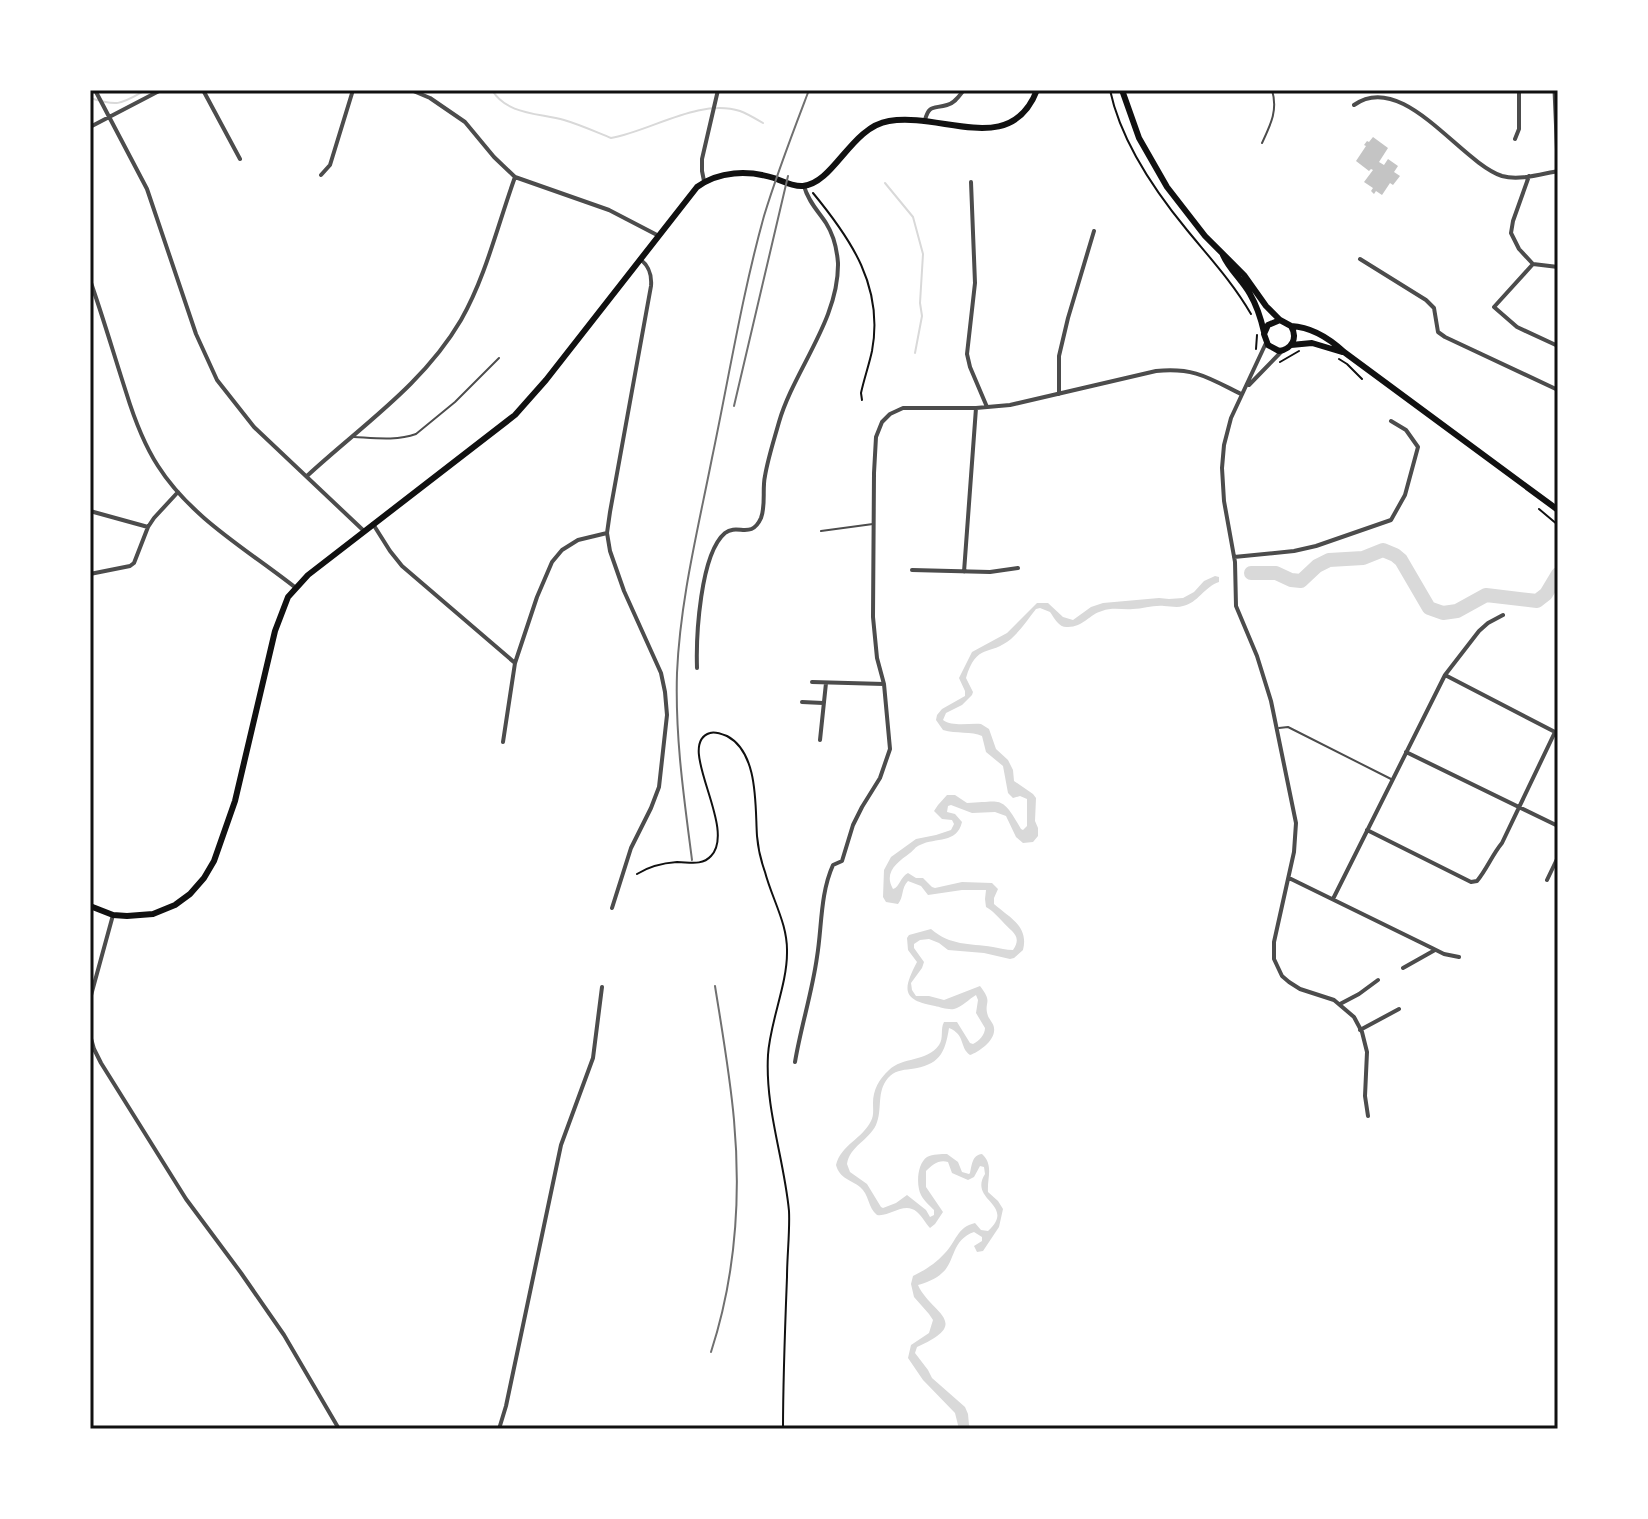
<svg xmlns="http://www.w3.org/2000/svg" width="1648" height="1519" font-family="'Fira Sans Condensed',sans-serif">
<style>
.water{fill:#d9d9d9}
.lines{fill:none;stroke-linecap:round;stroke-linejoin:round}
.stream{stroke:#d9d9d9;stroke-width:2}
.river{stroke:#d9d9d9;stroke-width:14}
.building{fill:#c4c4c4}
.path{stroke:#111;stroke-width:2}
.service{stroke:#4c4c4c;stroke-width:2}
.minor{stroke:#4c4c4c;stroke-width:4}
.tertiary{stroke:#4c4c4c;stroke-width:5}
.secondary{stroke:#111;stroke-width:6}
.rail{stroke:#707070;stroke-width:2}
.neatline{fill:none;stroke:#111;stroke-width:3}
</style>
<rect width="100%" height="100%" fill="#fff"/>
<!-- water -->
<path class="water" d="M1215,576L1219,577V582C1204,587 1198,603 1183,606C1177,608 1170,606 1164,606C1153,605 1143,609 1133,609C1122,610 1113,607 1102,611C1090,614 1083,627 1068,627C1059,628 1055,619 1050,612L1040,608L1036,609C1028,619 1021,630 1011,639C989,657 977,642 966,678L973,692L972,695L962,705L946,713L943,720C953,727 969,723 981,724L989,729L996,749L1008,760L1013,770L1014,781L1033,794L1036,798L1035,821L1038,828V836L1033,842L1023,843L1016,837L1006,816L995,812L972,813L951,805L948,806L947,812L955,814L962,822C957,844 936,837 920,845C915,847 914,850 910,853C898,862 883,872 893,889C900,887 900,877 908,873L916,878H923L932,887L935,888L962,882L992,883L998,889L994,898V904C1010,918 1029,926 1023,950L1014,958L1010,959L984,953L948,950L939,943L929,939L920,940L914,944V948L924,962L922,968L911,983L912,990L916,996H929L944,1000L980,986C994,1004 983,1001 988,1016C989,1019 994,1024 994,1028C996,1040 979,1052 970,1055C959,1047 966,1035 949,1028C945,1054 939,1065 911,1069C902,1070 894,1071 888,1078C876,1092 883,1109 876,1125C868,1141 850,1146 847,1164L850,1172L867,1184L881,1207L883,1208L896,1203L907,1195L926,1210L930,1217L934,1215V1210C930,1206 924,1201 921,1195C916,1185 917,1164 927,1157C933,1154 941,1154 947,1154L958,1162L962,1172L969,1174L970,1173C972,1165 972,1155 982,1154C994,1165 987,1178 988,1192L998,1201L1003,1209L999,1227L983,1251L977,1252L974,1246L982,1241V1237L974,1232C951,1240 955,1263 942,1273C936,1279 925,1283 918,1285C930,1313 974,1322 917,1347L915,1353L928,1370L932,1378L965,1407L968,1414L969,1425L972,1429H959L955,1413L923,1380L908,1358L911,1345L929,1333L933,1320L929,1314L914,1297L911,1284L913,1276C925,1270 935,1264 945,1253C956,1242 957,1227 975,1223L981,1230L988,1231C1017,1204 968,1201 985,1174L984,1167L980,1166L974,1177L968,1180L952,1173L948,1162C939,1159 932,1165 926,1171V1187L943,1212L935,1224L930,1228C925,1223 923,1217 917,1212C904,1201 891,1217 877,1215C868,1208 869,1194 860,1187C850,1179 840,1179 836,1165C841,1145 862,1139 871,1121C874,1115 873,1110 873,1103C873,1090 879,1079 889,1070C902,1057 927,1062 939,1045C944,1038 940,1029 944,1022H957L970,1043L973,1044C979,1041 985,1035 985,1028L976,1013L978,1000L976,995C969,999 962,1007 954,1009C948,1010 940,1007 935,1006C901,1000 903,989 917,962L908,950L907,938L909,935L931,929C951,946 968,943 993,947C1000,948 1006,950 1013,950C1023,935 1011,932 1002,921C996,915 993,911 986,907L985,899L986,890H962L928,895L921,886L908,881C901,888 904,897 898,904L886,902L883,897L884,870L891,857L916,839L936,835L951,830L954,824L952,820L942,819L934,811L938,805L947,795H955L967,803C1002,802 1001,794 1021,829L1023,830L1027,826V799L1020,796L1013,798L1008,793L1003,766L986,752L982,736C972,731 956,734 943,730L936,720L937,715L942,709L965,696V691L959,678L972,652L1007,633L1037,603H1048L1063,617L1073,620L1091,607L1103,603L1159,598L1169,599L1183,598L1194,592L1204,581Z"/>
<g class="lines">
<!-- stream -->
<path class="stream" d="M492,90C507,115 539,113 564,120C581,125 596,132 611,138C651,131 699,98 740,111C748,114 756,119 763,123
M90,98C119,107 121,104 146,90
M885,183L913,217L923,254L920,303L922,316L915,353"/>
<!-- river -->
<path class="river" d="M1251,573H1276L1291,580L1301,581L1317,566L1329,560L1363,558L1383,550L1395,555L1401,560L1429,608L1443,613L1457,611L1486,595L1537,601L1546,594L1558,574"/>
</g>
<!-- building -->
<path class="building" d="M1373,137L1388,148L1379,162L1384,165L1388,159L1398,166L1394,172L1400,176L1393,185L1390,183L1382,195L1376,191L1374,194L1371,191L1373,188L1364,182L1373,170L1371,169L1369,171L1356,161L1366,146L1364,145L1367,141L1369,142Z"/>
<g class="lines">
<!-- path -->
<path class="path" d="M1110,90C1121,142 1154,190 1187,230C1210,258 1233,283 1251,314
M813,193C851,239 884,287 872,351C869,365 864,379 861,393L862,400
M1256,349L1257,335
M1339,359L1347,364L1362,379
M1280,362L1299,351
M1539,509L1558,525
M637,874C648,867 663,863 677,862C689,862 702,866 711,856C738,828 674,744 710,733C715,731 722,734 727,736C759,753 755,807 757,836C758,848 761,861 765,872C772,899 788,924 787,953C787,985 770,1022 768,1055C765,1109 784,1158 789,1211C790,1232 787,1256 787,1277C785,1328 783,1378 783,1429"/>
<!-- service -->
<path class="service" d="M1262,143C1271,124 1278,110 1272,90
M354,437C374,438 397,441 416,434L455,402L499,358
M821,531L873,524
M1279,728L1288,727L1391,779"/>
<!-- minor -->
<path class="minor" d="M95,90L147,189L196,334L217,380L254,427L364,531
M203,90L240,159
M411,90L430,98L465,122L494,157L515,177L609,210L659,236
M1354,105C1403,70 1460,162 1502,176C1519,181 1541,174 1558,171
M925,120C929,104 934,109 947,105C955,103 959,96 964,90
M90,127L161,90
M1515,139L1519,129V90
M321,175L330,165L353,90
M1529,176L1513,221L1511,233L1519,249L1533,264L1558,267
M704,181L702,171V159L718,90
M971,182L975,283L967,354L970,367L987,407
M1360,259L1426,300L1434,308L1438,332L1445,337L1558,390
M1533,264L1494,307L1517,327L1558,346
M90,280C103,317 114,355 126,392C134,418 143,443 158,466C191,518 248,550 296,588
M1266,343L1231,418L1224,445L1222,468L1224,501L1235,562L1236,606L1257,656L1271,701L1296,823L1294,852L1274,942V959L1282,976L1289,982L1300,989L1334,1000L1354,1017L1362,1032L1367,1052L1365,1096L1368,1116
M1249,385L1282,351
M1059,394V356L1068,318L1094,231
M307,476C361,426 423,385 461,320C486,276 498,224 515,177
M90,511L148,527
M373,524L390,551L402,566L515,663
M1234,557L1294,551L1316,546L1391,520L1405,495L1418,447L1406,430L1391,421
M912,570L990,572L1018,568
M964,572L976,408
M90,574L130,566L134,563L148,527L154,518L178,492
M697,668C696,637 700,554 725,533C738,523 751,540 761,518C766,505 762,489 765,476C768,458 774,440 779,422C794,370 839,320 838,263C837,250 833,234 826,223C818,211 808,201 804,186
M812,682L884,684
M802,702L823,703
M820,740L826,683
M503,742L515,663L537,597L552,562L562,550L578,540L607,533
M1406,752L1558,826
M1367,830L1471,882L1477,881C1487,869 1492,855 1502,843L1555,732L1445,675
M1289,878L1432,948L1444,954L1459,957
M1547,880L1558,857
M1333,899L1445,675L1479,631L1488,623L1503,615
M612,908L631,848L651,808L659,787L667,715L665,692L661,673L624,591L610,551L607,533L610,512L651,286C652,274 649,266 640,259
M1403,968L1435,950
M90,999L113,915
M1340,1004L1359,994L1378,980
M1360,1030L1399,1009
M90,1035L94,1049L101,1063L186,1199L241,1273L284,1335L339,1429
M795,1062C801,1026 812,993 817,957C822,927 820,894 833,865L842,861L853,825L862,807L880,778L890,749L884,684L877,658L873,617L874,473L876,437L882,422L890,414L903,408H976L1010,405L1156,371C1194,367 1209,378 1241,394
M499,1429L506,1406L561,1145L593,1058L602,987"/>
<!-- tertiary -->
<path class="tertiary" d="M1555,90L1558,161"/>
<!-- secondary -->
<path class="secondary" d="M1122,90L1139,138L1167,187L1205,236L1244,275L1266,306L1280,320L1291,326C1298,338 1292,349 1279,351L1268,345L1264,334L1268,325L1280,320
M1223,255C1229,269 1242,280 1250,294C1257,306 1261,319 1264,332
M1291,326C1311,327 1330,339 1344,352L1558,510
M1291,345L1312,343L1342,352
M90,906L113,915L127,916L153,914L175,905L190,894L204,878L214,861L235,801L275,631L288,597L308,575L515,415L546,380L697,187C719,171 748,170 774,178C782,181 794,187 803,186C834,183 851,127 889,121C943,112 1011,158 1037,90"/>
<!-- rail -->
<path class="rail" d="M734,406L788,176
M692,860C684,798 675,737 677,673C680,601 698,529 712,458C729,377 742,295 764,216C777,173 793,132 809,90
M711,1352C735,1278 741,1197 734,1120C730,1075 722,1030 715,986"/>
</g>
<!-- border -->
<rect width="1648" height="1519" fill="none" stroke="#ffffff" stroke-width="184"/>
<rect x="92" y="92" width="1464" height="1335" class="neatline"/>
</svg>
